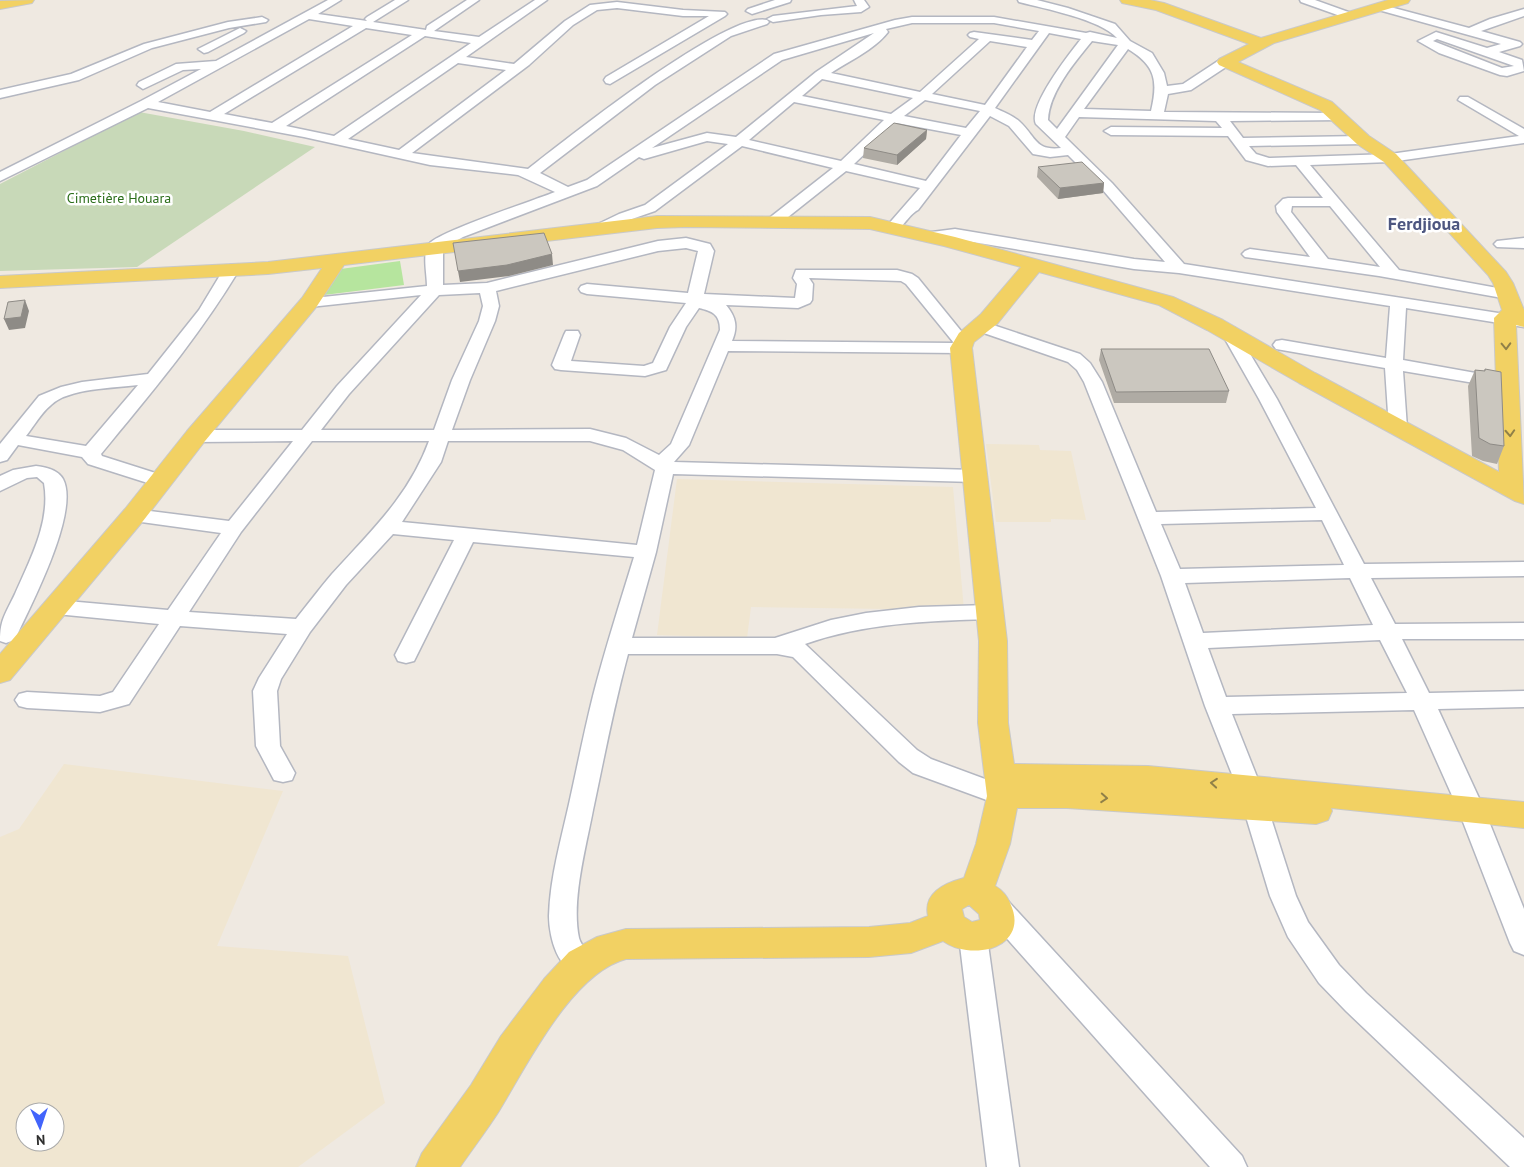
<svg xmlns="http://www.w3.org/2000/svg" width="1524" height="1167" font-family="'PT Sans',sans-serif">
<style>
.education{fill:#f0e6d1;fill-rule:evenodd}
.green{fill:#b6e59e}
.cemetery{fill:#c8d9b8}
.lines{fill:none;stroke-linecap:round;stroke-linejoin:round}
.minor-casing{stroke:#b4b7c1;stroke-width:3}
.major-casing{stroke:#c9c9c9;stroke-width:2}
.minor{fill:#fff;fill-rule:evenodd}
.major{fill:#f2d163;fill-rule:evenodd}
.wall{fill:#afaba4}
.shaded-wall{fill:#8e8b86}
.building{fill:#cbc7bf;stroke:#8e8b86}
.oneway{stroke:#908048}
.labels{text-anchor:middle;stroke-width:5;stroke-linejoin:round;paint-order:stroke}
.far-park-label{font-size:14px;fill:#2c6e1b;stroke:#fff}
.far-district-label{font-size:18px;font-weight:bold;fill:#4d5680;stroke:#fff}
</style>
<rect width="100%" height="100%" fill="#efe9e1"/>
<!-- education -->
<path class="education" d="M986,444L1039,445L1040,450L1071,451L1086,520L1051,519V522H996Z
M677,479L953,487L964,610L751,607L747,638L657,635Z
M64,764L283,791L217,946L348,956L385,1103L298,1167H0V837L19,829ZM25,1112H55V1142H25Z"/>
<!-- green -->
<path class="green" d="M400,261L404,285L316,296L333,270Z"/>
<!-- cemetery -->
<path class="cemetery" d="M139,112L244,131L315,147L137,267L0,271V184Z"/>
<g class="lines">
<!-- minor casing -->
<g class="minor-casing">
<path id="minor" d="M328,0H341L318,14L367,21L365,19L367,17L395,0H408L373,22L426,30L427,26L467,0H479L434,31L479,37L535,0H547L466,57L514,64L565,21L590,5L617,2L683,10L725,12L727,14L725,16L610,84L606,83L604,80L606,77L709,16H683L617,8L597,10L573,25L529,65L412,153L528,169C564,141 728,10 767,20L769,22L767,24L731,36L655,85L540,173L568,187L587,180L774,54L895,20L912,17H994L1086,33L1090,32L1117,38C1100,19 1045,9 1019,2L1018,0H1037L1068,8L1115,24L1130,41L1152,53L1164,73L1167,86L1183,84L1221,59H1229L1231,62L1229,65L1191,90L1168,94L1164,112L1336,113L1343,117L1341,120L1230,121L1243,138L1363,136L1370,140L1363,144L1249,146L1256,154L1269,158L1390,154L1519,136L1458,100L1460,97H1468L1524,129V143L1390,162L1310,165L1399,270L1514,291L1516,294L1514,297L1508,299L1379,276L1245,257L1242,254L1245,251L1250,249L1310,257L1277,212L1276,206L1283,199L1288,198H1323L1296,165L1268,166L1246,160L1228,136L1111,135L1104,131L1111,127L1222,128L1216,121L1079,117L1065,137L1112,183L1184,264L1524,317V327L1406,308L1403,360L1498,377L1504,378L1507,382L1504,386L1498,387L1403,371L1407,428L1405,432L1398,434L1391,432L1389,428L1385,368L1282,350L1276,349L1273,345L1276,341L1282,340L1386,358L1390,306L1179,273L1134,269L955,239H924L921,236L924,233L955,229L1134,259L1165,262L1102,189L1068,155L1050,157L1033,154L1009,126L990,116L918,210C906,216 902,234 888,230L886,227L920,188L846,171L778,225H768L766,222L768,219L833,168L742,146L655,211L629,220L604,232H594L591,229L594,226L619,214L645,205L728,144L707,141L644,159L639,157L597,186L463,237L443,248V285L487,283L658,241L686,238L710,244L714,251L704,294L795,298L797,284L793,278L796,270H897L912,274L918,278L970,342L967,352L961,353L728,351L689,445L674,462L975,470L982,472L985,476L982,480L975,482L673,474L656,552L632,638H775L831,620L866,613L919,607L989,605L997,607L1000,612L997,617L989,619C926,621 865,623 805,644L917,750L931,759L1012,789L1015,796L1012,803L1003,806L913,773L899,762L793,657L777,654H628C614,705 604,758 593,810C586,847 571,901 579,938C581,947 592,955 596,963L592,972C561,983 549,940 549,916C550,878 561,840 569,804C577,768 584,732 593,696C605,649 620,603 634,557L473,542L417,655L414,661L406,663L398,661L395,655L454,540L393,534L346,585L310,632L281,679L277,691L280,746L295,773L292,780L283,782L274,780L256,746L253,691L259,678L287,634L180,626L129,704L100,712L27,708L19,706L15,700L19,694L27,692L100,696L113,692L159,624L56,614L48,612L45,607L48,602L56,600L168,610L221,533L134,521L127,519L124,515L127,511L134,509L229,521L293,441L196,442L189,440L187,436L189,432L196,430H302L337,386L421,295L310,307L304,305L302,302L304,299L427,286C427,274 422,253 429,244C438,232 535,200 555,192L518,175L430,165L304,137L148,108L0,181V172L141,101L201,69L183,70L143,89L137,85L139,82L176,64L216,61ZM309,19L353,26L210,112L158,102ZM912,23H994L1039,31L1032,40L974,32L970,33L968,35L970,37L979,39L920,92L831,73C849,61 874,50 888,32L886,29ZM366,28L412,35L272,123L224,114ZM874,33L816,72L736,137L707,133L652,148L782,60ZM1049,33L1081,39C1070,53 1027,107 1036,124L1061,148C1035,151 1036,137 1020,122C1014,116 1003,112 995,108ZM425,36L471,43L334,136L286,126ZM990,41L1027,47L985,105L932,94ZM1092,41L1118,45L1057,129L1048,120C1049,92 1075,62 1092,41ZM1128,49C1156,66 1158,81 1151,111L1084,109ZM458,63L506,70L399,150L348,139ZM822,79L913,98L891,114L802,96ZM925,100L980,111L966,128L904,116ZM794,102L884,120L841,161L749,140ZM897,123L961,135L926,181L854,164ZM1292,206H1330L1380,267L1328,259L1291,212ZM686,248L698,251L688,293L587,284L581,286L579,289L581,292L587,294L686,303L670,327L653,363L644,366L571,361L580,335L578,331H566L564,335L552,365L555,369L561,370L645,376L666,370L686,327L699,308C712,311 720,314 720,330L671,444L659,455L626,438L590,429L452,430L470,380L495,321L499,306L496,291L658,251ZM809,278L901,281L906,284L954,343L732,341C738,327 736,317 726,305L798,308L810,303L812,300L813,284ZM480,293L483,306L479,321L452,380L434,430H321L349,394L439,295ZM312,441H429C409,496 370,532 332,574C320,588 308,604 296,619L189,612L241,532ZM448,441H590L623,450L655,470L637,545L402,522L441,462Z
M775,0H791L790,2L752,14L746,11L748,9Z
M854,0H864L869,7L861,12L821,15L773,22L767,19L773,16L857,6Z
M1300,0H1315L1354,14L1356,16L1350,19L1346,18L1301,2Z
M1379,4L1469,28L1490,19L1524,9V16L1481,31L1520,42L1522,44L1520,46L1499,52L1522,60L1524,71L1507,76L1500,75L1439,53L1418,41L1436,32L1487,48L1501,44L1375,9L1373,7ZM1437,39L1514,66L1502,68L1433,41Z
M262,17L268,20L266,22L229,28L152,48L79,80L0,98V90L71,74L144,44L228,22Z
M240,28L246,31L244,33L208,52L204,53L198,49Z
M1524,238V248L1497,247L1494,244L1497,241Z
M231,265L237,267L239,270C198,338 151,393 101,454L102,456L168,477L171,481L168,485L161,487L154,485L88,464L82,457L18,445L7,460L0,462V444L39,396L61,387L82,382L148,374L199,310L225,267ZM138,385L86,446L26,436C34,426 41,413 51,405C68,388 115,388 138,385Z
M981,321L1080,354L1090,363L1102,382L1156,512L1316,508L1259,399L1221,332L1223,328H1235L1237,332L1277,399L1364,564L1524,562V576L1371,578L1395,624L1524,623V639H1402L1429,693L1524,691V707L1438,709L1484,809L1524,909V955L1514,951L1510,943L1458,809L1414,710L1232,714L1261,787L1296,896L1308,922L1339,965L1366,993L1524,1138V1167H1510L1346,1011L1319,983L1288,937L1270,896L1237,787L1205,706L1161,576L1084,382L1077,370L1068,362L975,330L973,326L975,322ZM1322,520L1344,565L1180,569L1161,524ZM1350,578L1373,625L1203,633L1185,583ZM1380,640L1407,693L1226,697L1208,648Z
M36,466C46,467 58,470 63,479C80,511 32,603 17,635L14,640L6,643L0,641C0,619 6,613 15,594C30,560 51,521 44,483L37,477L27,478L0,491V476L13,470Z
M997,897L1007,900L1242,1156L1247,1167H1210L987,916L984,908L987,900Z
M973,925L983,929L987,937L1019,1167H987L959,937L963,929Z"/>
</g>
<!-- major casing -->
<g class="major-casing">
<path id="major" d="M34,0L32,3L0,9V1Z
M1120,0H1150L1164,3L1261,38L1388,0H1410L1408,3L1274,43L1238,62L1332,102L1369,136L1396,154L1506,272L1513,283L1524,310V327L1516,325L1524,504L1515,501L1299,383L1207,330L1159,305L1039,272L997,324L974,342L972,348L1007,641L1008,723L1014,764L1148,766L1524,802V828L1331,808L1332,811L1328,820L1316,824L1067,808H1017L1010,844L995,886C1002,890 1007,896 1010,903C1031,946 974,963 943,941L911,953L869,957L626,959C572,973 527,1065 499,1111C487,1130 473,1148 460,1167H416L422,1153L471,1085L501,1036L544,979L569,952L597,937L626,929L869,927L910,923L928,916C923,893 945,883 964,878L976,844L987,796L978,723L979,641L950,348L959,333L981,314L1021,267L944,246L870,229L685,227L657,228L344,265L317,306L205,441L143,521L10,680L0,683V654L125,509L187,431L302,298L322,268L268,274L0,288V276L268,262L657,216L870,217L955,237L1173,297L1223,320L1315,373L1499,472L1494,318L1502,310L1493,283L1488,275L1384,162L1357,144L1320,110L1219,65L1217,62L1219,59L1249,44L1156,10L1122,3ZM969,905L979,914L980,920L972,922L964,917L962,909Z"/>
</g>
<!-- minor -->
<use href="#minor" class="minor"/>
<!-- major -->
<use href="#major" class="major"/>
</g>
<!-- wall -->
<path class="wall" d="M927,130L926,139L897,165L863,158L864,148Z
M1038,167L1104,183L1103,193L1058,199L1037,177Z
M1101,349L1229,391L1226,403H1114L1099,360Z
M1485,369L1504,446L1497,464L1483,461L1472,456L1468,386L1475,370L1484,371Z"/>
<!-- shaded-wall -->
<path class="shaded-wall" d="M927,130L926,139L897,165V155Z
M1104,183L1103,193L1058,199L1060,188Z
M552,254L553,265L509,276L460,282L458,271Z
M25,300L29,311L25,328L9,330L4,319Z"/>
<!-- building -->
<path class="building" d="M894,123L927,130L897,155L864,148Z
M1082,162L1104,183L1060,188L1038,167Z
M544,233L552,254L507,265L458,271L453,243Z
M25,300L21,317L4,319L8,302Z
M1101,349H1209L1229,391L1116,392Z
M1485,369L1501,372L1504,446L1490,444L1479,438L1475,370L1485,371Z"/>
<!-- one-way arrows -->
<defs><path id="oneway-chevron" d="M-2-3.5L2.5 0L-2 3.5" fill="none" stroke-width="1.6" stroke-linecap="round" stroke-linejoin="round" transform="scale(1.25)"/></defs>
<g class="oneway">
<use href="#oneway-chevron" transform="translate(1506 346) rotate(88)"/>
<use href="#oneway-chevron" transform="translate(1510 433) rotate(87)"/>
<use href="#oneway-chevron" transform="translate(1214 783) rotate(-175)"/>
<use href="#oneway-chevron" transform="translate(1104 798) rotate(4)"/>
</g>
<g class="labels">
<!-- far-park labels -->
<g class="far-park-label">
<text x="119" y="203">Cimetière Houara</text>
</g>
<!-- far-district labels -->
<g class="far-district-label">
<text x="1424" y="230">Ferdjioua</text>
</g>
</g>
<!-- north arrow -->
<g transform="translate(40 1127) rotate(177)"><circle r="24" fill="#ffffff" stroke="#ababab"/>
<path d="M0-4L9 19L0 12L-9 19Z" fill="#4264fb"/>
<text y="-8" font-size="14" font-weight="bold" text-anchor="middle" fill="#2e2e2e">N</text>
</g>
</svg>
